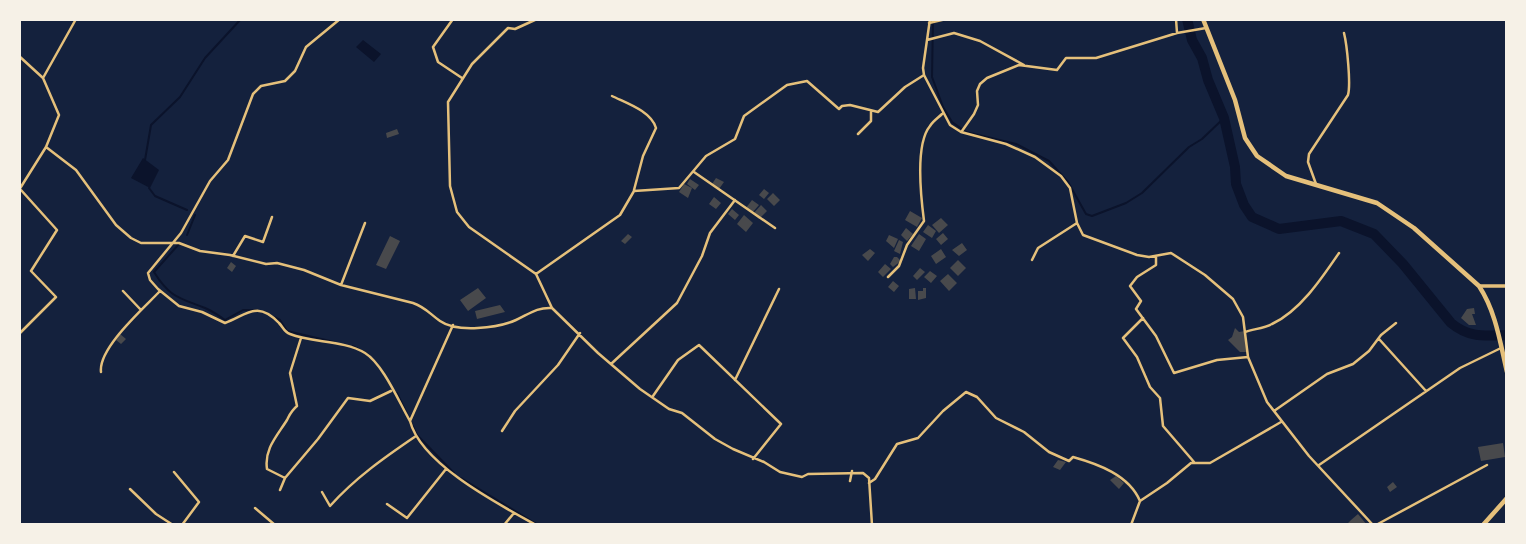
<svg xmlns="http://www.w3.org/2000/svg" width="1526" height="544" font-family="'Fira Sans Condensed',sans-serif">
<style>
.water{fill:#0b132b}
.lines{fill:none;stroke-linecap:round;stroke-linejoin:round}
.stream{stroke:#0b132b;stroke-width:2}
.river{stroke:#0b132b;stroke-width:10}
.building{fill:#48494c}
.minor{stroke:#e5c07b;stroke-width:2.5}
.secondary{stroke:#e5c07b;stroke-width:3.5}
.primary{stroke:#e5c07b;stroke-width:4.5}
</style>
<rect width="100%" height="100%" fill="#14213d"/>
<!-- water -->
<path class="water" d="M363,40L381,54L374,62L356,47Z
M143,158L159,170L150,188L131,178Z"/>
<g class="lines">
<!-- stream -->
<path class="stream" d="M933,19L932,77L943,107L952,122L966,132L1016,144L1049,161L1068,182L1086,214L1092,216L1126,203L1142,193L1189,147L1202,139L1224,118
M145,160L151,125L180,97L205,58L241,19
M149,188L155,196L187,210
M187,235L195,215
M179,244L154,272C170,298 180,298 205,308C213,311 219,316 225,320L243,310H256
M274,317L280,320L287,331L334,342
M353,346L369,355
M397,393L417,435L454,473
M461,478L538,525"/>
<!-- river -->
<path class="river" d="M1187,19L1192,40L1202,58L1208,80L1224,118L1235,167L1236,184L1244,205L1252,217L1279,229L1341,221L1374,234L1403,264L1451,323C1469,338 1484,336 1507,335"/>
</g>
<!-- building -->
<path class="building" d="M397,129L399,134L387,138L386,133Z
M716,178L724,182L719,189L712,184Z
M690,179L699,185L695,190L687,184Z
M684,184L692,188L688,198L679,192Z
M764,189L769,193L764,199L759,195Z
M773,193L780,200L774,206L767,199Z
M714,197L721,203L716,209L709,204Z
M752,200L759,205L752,213L746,208Z
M761,205L767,211L759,219L753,214Z
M732,209L739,215L735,220L728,214Z
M910,211L922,218L917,227L905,220Z
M744,215L753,223L746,232L737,224Z
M941,218L948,225L939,233L932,225Z
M928,225L936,231L932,238L923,232Z
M906,228L913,234L907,241L901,235Z
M943,233L948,239L941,245L936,239Z
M628,234L632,237L625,244L621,241Z
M919,234L926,239L919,251L911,246Z
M889,235L898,239L894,248L886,241Z
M390,236L400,241L386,269L376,265Z
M899,240L903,242L900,254L894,251Z
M962,243L967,250L959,256L952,250Z
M870,249L875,253L868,261L862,255Z
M941,249L946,257L936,264L931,256Z
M894,257H897L901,261L893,267L890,264Z
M958,260L966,268L958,276L950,268Z
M231,262L236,266L232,272L227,268Z
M885,264L891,269L883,277L878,272Z
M920,268L925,272L917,280L913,276Z
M930,271L937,276L931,283L924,277Z
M948,274L957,283L949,291L940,281Z
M893,281L899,286L894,292L888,287Z
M478,288L486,298L468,311L460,300Z
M915,288L916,299H909V289Z
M923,288H926V298L918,300V291H923Z
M500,305L505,312L477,319L475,311Z
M1474,308L1475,314H1472L1476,325H1469L1461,318L1467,309Z
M1235,328L1239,332L1245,331L1246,352H1240L1228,340L1232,337Z
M120,334L126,339L121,344L116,340Z
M1503,443L1505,457L1481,461L1478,447Z
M1058,460L1066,462L1060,470L1053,467Z
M1116,476L1124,483L1119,489L1110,480Z
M1393,482L1397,487L1390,492L1387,487Z
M1358,514L1367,525H1346L1351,520Z"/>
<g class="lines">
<!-- minor -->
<path class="minor" d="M340,19L306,47L295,71L285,81L261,86L253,94L228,160L210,181L181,233L148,273L150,280L158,289L179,306L202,312L225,323C247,315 257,300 279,323C283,327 284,332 290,334C313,343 343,340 365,353C383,364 399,402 410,421
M453,19L433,47L438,62L462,78
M537,19L515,29L508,28L472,64L448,102L450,186L457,212L469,227L536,274L552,308L598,353L640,389L669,409L682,413L715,439L733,449L764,462L780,472L802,477L808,474L863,473L869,478L872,525
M930,19L923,68L924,75L950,125L961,132L1006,144L1035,157L1061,176L1070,188L1077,223L1083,235L1137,255L1149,257L1171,253L1205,275L1233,299L1243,317L1248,357L1267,402L1309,456L1373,525
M1176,19L1177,33
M929,23L946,19
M927,40L954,33L980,41L1024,65
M19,56L43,78
M612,96C626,103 651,111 656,128L643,156L634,190
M962,131L974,114L978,105L977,91L980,84L987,78L1019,65L1057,70L1066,58H1096L1177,33L1206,28
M858,134L871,121V112
M46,147L76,170L116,225L131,238L141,243H179L200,251L230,255L266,264L277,263L304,270L341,285L413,303C425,307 430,314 440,321C457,333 498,328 516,320C529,314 537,307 552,308
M694,172L775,228
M1316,184L1308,162L1309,154L1348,95C1351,84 1347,45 1344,33
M19,190L46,147L59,115L43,78L76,19
M233,256L245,236L263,242L272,217
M1156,256V265L1137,277L1130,286L1141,301L1136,309L1156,336L1174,373L1217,360L1248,357
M1032,260L1038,248L1077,223
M536,274L620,215L634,191L679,188L706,156L735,139L744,116L787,85L807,81L839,109L842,106L850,105L878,112L905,87L924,75
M888,277L899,266L907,245L924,221C921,198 915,144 930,126C933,121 938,118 942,114
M341,285L365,223
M123,291L141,310
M1143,318L1123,338L1137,357L1150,387L1160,398L1163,426L1194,462
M453,325L410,421C421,464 498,504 536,525
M1245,332C1254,329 1264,328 1272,324C1300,311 1322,278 1339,253
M19,334L56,297L31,271L57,230L21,190
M1379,339L1426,391
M611,364L677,303L702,256L710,233L735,200
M101,372C98,348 144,308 160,291
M735,380L779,289
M653,396L678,360L699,345L781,424L753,459
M1274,411L1327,374L1353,364L1369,351L1381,335L1396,323
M502,431L515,411L558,365L580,333
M1319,465L1460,368L1501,348
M174,472L199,502L182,525
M285,478L267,469C264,449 277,436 287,420C290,414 291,411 297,406L290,373L301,338
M850,481L852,471
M869,483L875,479L897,444L918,438L943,411L966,392L977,397L996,418L1024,432L1049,452L1069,461L1073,457C1098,464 1129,475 1140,501L1167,483L1191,463H1210L1281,422
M130,489L156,514L173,525
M280,490L285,478L318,439L348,398L370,401L391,391
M322,492L330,506C355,478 385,457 416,436
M387,504L407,518L446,469
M255,508L275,525
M504,525L514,513
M1131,525L1140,501
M1376,525L1487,465"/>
<!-- secondary -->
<path class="secondary" d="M1479,286H1507"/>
<!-- primary -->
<path class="primary" d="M1203,19L1235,100L1245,138L1257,156L1286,176L1377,203L1414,228L1479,286C1496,312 1500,342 1507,372
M1483,525L1507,498"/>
</g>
<!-- border -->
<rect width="1526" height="544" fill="none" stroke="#f6f1e7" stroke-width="42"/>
</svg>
